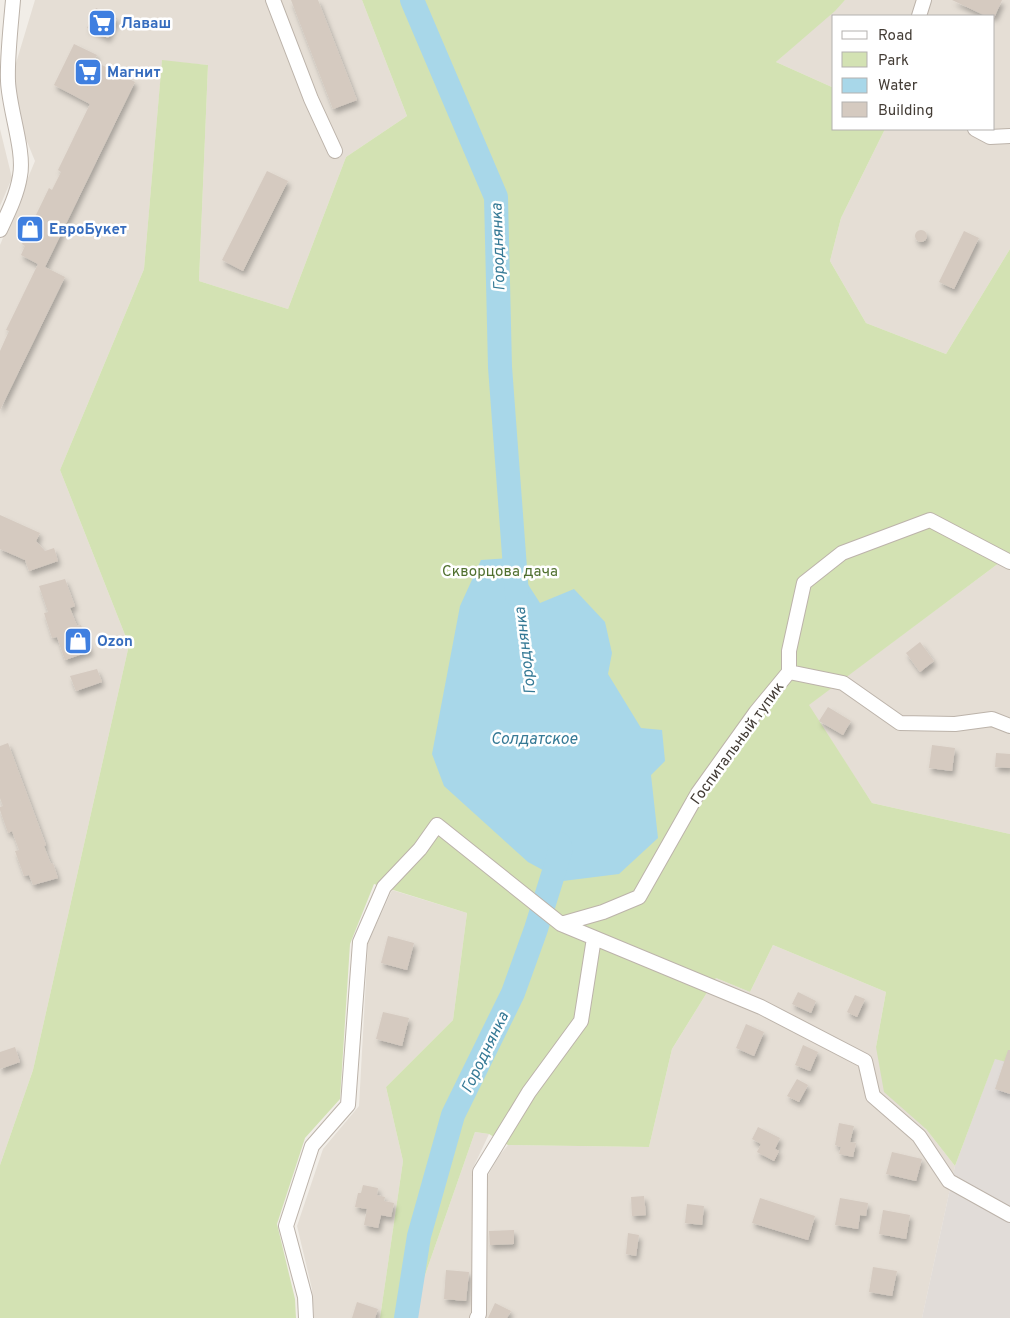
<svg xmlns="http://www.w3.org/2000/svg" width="1010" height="1318" font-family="Overpass,sans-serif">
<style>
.residential{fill:#e5ded5}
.industrial{fill:#e1dcd8}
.green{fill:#d3e2b3}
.water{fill:#a8d7e9}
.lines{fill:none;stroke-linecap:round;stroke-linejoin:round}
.river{stroke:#a8d7e9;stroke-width:24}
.building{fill:#d5cac0;filter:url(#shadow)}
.minor-casing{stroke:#bcb3aa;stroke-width:16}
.minor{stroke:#fff;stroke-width:14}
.labels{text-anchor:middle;stroke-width:5;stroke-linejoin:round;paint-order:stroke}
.shop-label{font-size:15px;font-weight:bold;fill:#366cbe;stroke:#fff;text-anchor:start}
.park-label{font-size:15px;fill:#50702f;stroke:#fff}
.street-label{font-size:15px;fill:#443d36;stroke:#fff}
.water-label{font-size:16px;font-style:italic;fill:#367a96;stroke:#fff}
</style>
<defs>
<filter id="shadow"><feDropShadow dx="2.5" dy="4.5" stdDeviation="2.5" flood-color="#0004"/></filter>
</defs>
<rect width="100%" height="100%" fill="#f1ede7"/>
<!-- residential -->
<path class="residential" d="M35,0H362L407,116L346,157L288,309L199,281L208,65L162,61L144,269L60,470L129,645L33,1070L0,1165V245L35,161L7,93Z
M845,0H1010V249L946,354L866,323L830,261L841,218L885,129H994V16H834V88L776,62Z
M0,129L12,178L0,206Z
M999,563L1010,570V834L872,803L808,705Z
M392,890L467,913L453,1020L386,1087L403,1161L380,1318H314L312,1289L297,1226L323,1149L359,1106L368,943Z
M773,945L886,992L876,1047L926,1129L955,1166L922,1318H486L487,1177L499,1156L508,1145L649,1147L672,1049L716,978L750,992Z
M475,1132L489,1134L472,1170V1315L470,1318H410Z"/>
<!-- industrial -->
<path class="industrial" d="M995,1058L1010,1063V1318H922L955,1166Z"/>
<!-- green -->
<path class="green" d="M362,0H845L835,11L776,62L834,88V129H885L841,218L830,261L866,323L946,354L1010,249V570L999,563L809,705L872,803L1010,834V1063L995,1059L955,1166L926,1129L884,1092L876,1047L886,992L773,945L750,992L716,978L672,1049L649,1147L508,1145L489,1134L475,1132L410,1318H380L403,1161L386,1087L453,1020L467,913L374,884L350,944L340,1099L305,1138L277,1224L295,1299L296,1318H0V1165L33,1070L129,645L60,470L144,269L162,60L208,65L199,281L288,309L346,157L407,116Z"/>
<!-- water -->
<path class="water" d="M511,558L540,603L574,589L605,622L612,653L608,674L641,728L662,730L665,761L651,775L658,838L619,874L563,881L528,862L444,786L432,754L460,606L481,560Z"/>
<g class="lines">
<!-- river -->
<path class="river" d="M412,0L496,197L500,367L517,595
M406,1318L419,1236L453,1115L513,993L536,929L561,849L559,844"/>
</g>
<!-- building -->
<path class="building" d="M291,0H318L357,100L333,109Z
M952,0H1002L994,18V16H986Z
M96,8L117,18L108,38L87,28Z
M74,44L97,55L94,61L135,82L45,267L65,277L0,410V351L9,331L6,330L38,264L21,255L25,246L22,244L49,188L52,190L61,172L58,170L90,104L54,85Z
M267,171L288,181L243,271L222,260Z
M915 236a6 6 0 1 1 12 0a6 6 0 1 1-12 0Z
M964,231L979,238L954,289L939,282Z
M0,515L40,533L36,541L45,551L54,548L58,561L29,571L25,560L0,549Z
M65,579L75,606L70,608L77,626L81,625L91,651L65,660L57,637L52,638L44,613L48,612L39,586Z
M920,642L934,661L920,672L906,653Z
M97,669L102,682L76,691L70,676Z
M828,707L851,721L843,735L819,721Z
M8,743L46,845L44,846L51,864L53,863L58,878L33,885L29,875L24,876L15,851L19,850L12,831L8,833L0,810V807L3,806L0,798V746Z
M932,745L955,748L952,771L929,768Z
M996,753L1010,754V768L995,767Z
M388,936L414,943L407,970L381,963Z
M798,992L816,1001L811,1013L792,1004Z
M855,995L865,999L857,1017L847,1012Z
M383,1012L409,1018L402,1046L376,1039Z
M746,1024L764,1032L754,1056L736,1048Z
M803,1045L818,1052L810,1071L795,1065Z
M15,1047L20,1062L0,1069V1052Z
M1008,1050H1010V1094L995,1089Z
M797,1079L808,1085L799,1102L787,1096Z
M839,1123L854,1126L850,1142L856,1143L853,1157L839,1154L841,1147L835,1145Z
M758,1127L780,1138L775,1149L779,1151L774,1161L757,1152L761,1144L752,1139Z
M892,1152L922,1159L916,1181L886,1174Z
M363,1185L378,1188L377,1195L385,1197L384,1201L394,1203L391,1217L381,1215L378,1228L364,1225L367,1209L355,1207L358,1193H361Z
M644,1196L646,1215L632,1216L631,1197Z
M760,1198L815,1216L808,1240L752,1223Z
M840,1198L868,1203L866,1216L860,1215L858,1229L835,1225Z
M687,1204L704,1206L702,1225L685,1223Z
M883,1210L910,1215L906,1239L879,1234Z
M514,1230V1244L490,1245L489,1231Z
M628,1233L639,1235L636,1256L626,1254Z
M873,1267L897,1271L892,1296L869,1292Z
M446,1270L469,1272L466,1301L444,1299Z
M357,1302L378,1309L375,1318H352Z
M495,1303L511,1311L507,1318H488Z"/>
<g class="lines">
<!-- minor casing -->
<g class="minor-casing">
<path id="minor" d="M273,0L311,99L335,151
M919,16L924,0
M975,129L990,137L1010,136
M0,230C8,213 17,195 20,176C25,151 9,109 8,81C7,57 11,24 13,0
M789,672V651L804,583L842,553L930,520L1010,562
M561,924L603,912L639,897L698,793L756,712L789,672L843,683L900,723L955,724L992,719L1010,726
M306,1318L305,1297L286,1226L312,1146L348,1105L360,942L384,887L420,849L437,825L561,924L761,1007L865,1061L873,1096L919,1136L949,1181L1010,1215
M477,1318L479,1314L480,1172L529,1092L581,1021L594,938"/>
</g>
<!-- minor -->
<use href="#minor" class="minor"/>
</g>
<!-- icons -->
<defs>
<g id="supermarket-square" transform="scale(1.4375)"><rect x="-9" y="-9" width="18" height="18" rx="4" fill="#3f7fe0" stroke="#fff"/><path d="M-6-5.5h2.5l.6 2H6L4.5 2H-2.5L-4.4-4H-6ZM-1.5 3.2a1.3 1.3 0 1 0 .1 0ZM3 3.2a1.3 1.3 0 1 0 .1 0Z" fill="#fff"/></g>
<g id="shop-square" transform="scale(1.4375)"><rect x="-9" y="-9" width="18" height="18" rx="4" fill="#3f7fe0" stroke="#fff"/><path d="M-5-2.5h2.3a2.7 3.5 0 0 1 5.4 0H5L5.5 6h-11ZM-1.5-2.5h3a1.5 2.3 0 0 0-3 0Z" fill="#fff"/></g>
</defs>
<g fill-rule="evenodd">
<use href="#supermarket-square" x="102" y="23"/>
<use href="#supermarket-square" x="88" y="72"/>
<use href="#shop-square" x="30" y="229"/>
<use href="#shop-square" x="78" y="641"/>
</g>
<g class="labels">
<!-- shop labels -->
<g class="shop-label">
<text x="121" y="28">Лаваш</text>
<text x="107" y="77">Магнит</text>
<text x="49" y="234">ЕвроБукет</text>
<text x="97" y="646">Ozon</text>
</g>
<!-- park labels -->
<g class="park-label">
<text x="500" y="576">Скворцова дача</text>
</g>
<!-- street labels -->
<g class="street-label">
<text transform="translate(737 743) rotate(-54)" y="5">Госпитальный тупик</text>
</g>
<!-- water labels -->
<g class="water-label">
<text transform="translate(497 247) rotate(-92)" y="6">Городнянка</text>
<text transform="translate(524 651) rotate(-97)" y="6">Городнянка</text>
<text x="534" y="744">Солдатское</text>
<text transform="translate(484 1052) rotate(-64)" y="6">Городнянка</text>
</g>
</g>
<!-- legend -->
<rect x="832" y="15" width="162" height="115" fill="#ffffff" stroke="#b4b1af"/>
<rect x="842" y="31" width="25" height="8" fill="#ffffff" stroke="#b4b1af"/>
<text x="878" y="40" font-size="15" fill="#443d36">Road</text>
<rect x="842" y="52" width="25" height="15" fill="#d3e2b3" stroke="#b4b1af"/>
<text x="878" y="65" font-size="15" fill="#443d36">Park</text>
<rect x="842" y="78" width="25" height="15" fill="#a8d7e9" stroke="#b4b1af"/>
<text x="878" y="90" font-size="15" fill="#443d36">Water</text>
<rect x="842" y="102" width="25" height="15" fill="#d5cac0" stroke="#b4b1af"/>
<text x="878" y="115" font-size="15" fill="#443d36">Building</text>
</svg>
